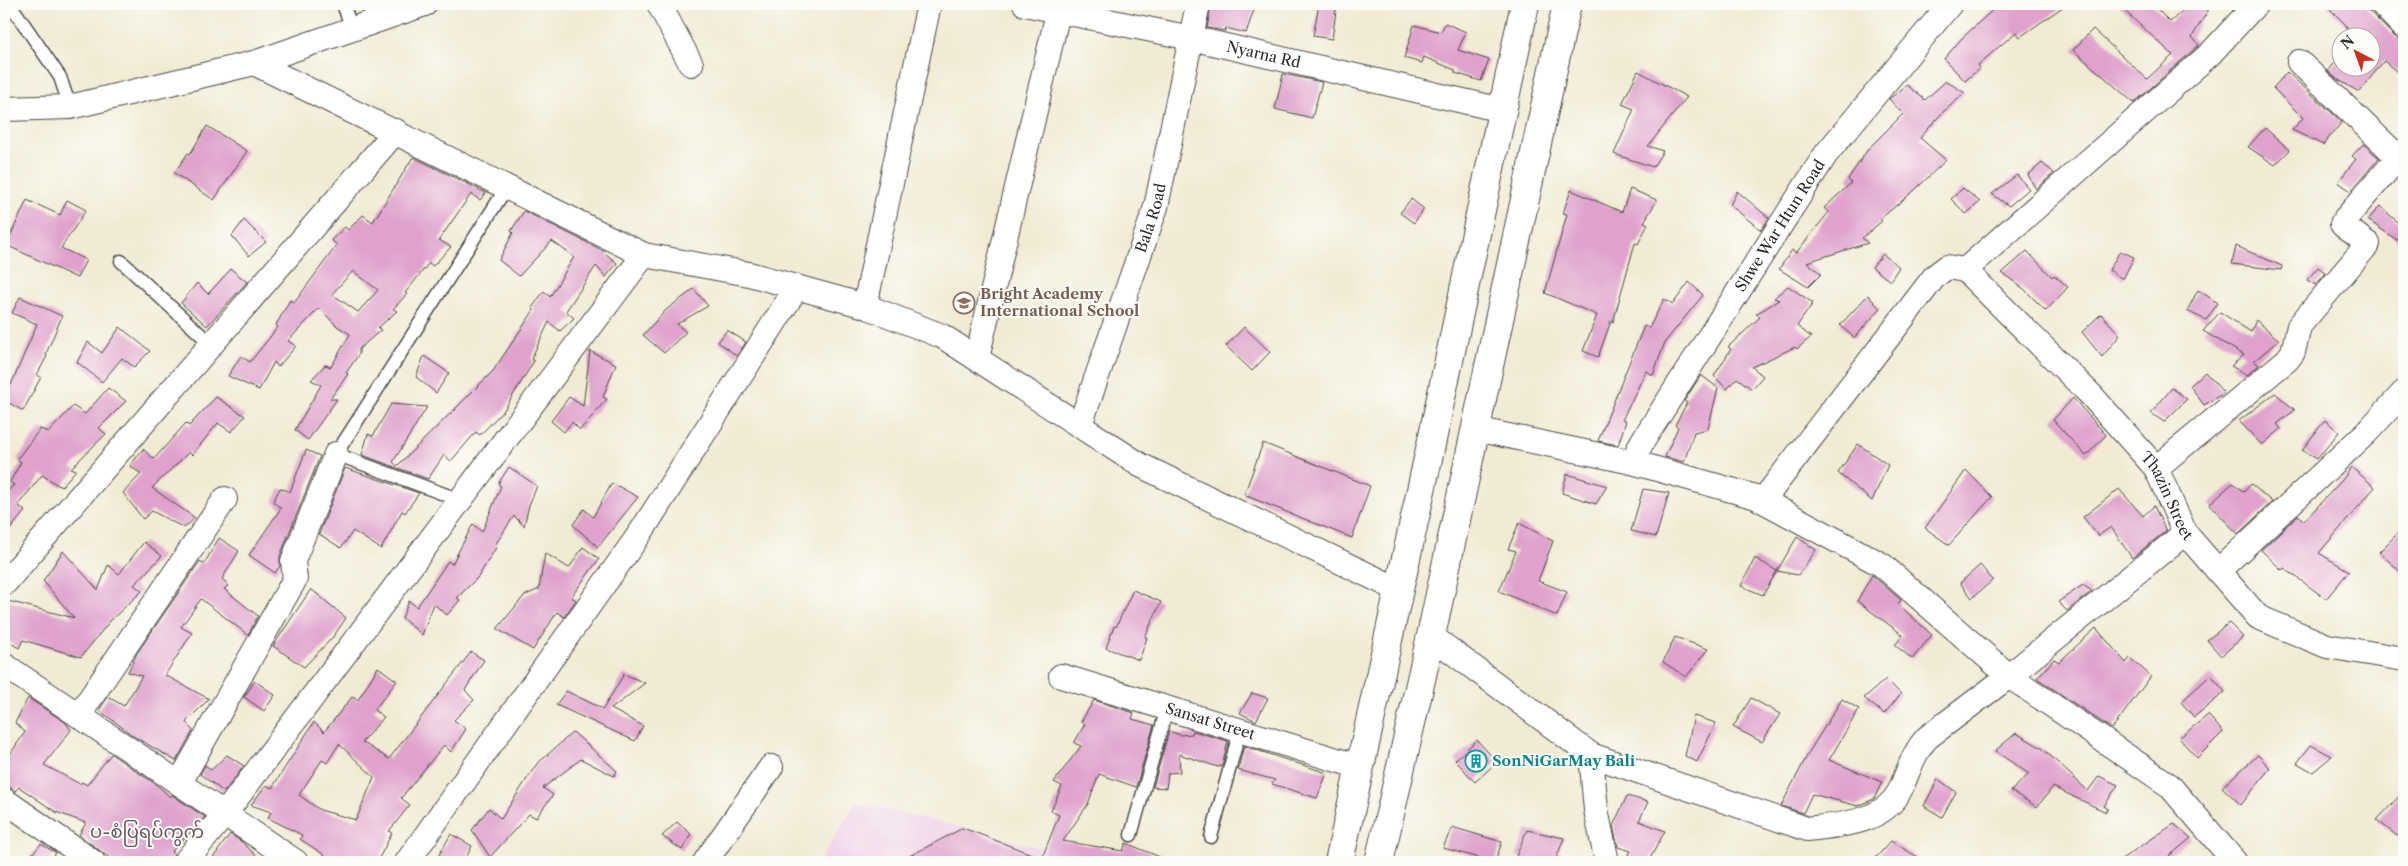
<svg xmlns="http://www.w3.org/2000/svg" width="2408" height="866" font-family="'Libre Caslon Text','Noto Sans Myanmar',serif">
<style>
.built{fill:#edd0e9}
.building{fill:#dfa2cc;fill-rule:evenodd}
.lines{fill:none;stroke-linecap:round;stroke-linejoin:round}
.service-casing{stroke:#494844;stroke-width:15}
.minor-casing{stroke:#494844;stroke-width:26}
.trunk-casing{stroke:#494844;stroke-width:30}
.service{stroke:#fff;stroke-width:12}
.minor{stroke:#fff;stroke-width:24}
.trunk{stroke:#fff;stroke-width:28}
.labels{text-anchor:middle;stroke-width:4;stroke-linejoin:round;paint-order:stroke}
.street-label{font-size:15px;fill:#2b2b2b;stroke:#fdfcf7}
.education-label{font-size:15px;font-weight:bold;fill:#785e54;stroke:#fdfcf7;text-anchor:start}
.culture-label{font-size:15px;font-weight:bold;fill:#0d838f;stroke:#fdfcf7;text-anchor:start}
.quarter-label{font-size:18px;fill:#6a5563;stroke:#fdfcf7}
</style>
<rect width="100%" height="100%" fill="#fdfcf7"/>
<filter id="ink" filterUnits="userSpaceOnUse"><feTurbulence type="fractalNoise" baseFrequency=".02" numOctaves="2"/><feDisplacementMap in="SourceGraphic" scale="10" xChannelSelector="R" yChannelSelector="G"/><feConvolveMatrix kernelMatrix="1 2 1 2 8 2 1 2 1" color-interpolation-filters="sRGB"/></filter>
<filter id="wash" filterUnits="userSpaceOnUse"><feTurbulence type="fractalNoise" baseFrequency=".0096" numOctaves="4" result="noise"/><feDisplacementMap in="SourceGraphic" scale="20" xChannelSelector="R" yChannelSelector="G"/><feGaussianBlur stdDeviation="1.12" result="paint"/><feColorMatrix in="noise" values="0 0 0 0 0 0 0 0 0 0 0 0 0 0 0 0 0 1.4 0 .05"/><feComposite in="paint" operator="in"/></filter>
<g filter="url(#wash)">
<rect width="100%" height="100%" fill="#f1ebd4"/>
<!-- built -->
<path class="built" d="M856,803L963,828L1097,862H819Z"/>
<g id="blocks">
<!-- building -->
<path class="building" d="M1211,4H1256L1246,33L1226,28L1225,31L1207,28Z
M1319,4H1337L1332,39L1313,36Z
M1999,4H2067L2020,37L2016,32L1978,65L1980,68L1965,81L1944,59L1961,39Z
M2117,4H2152L2170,22L2190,4H2212L2192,37L2199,45L2134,103L2073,50L2093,29L2147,79L2173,55Z
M2325,4H2362L2394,36L2404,41V64L2397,72L2384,61L2359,92L2337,79L2328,71L2340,57V68H2370V38H2353L2345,24Z
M1445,23L1466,32L1458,50L1489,60L1481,81L1455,73V70L1424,57L1422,63L1404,58L1414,25L1441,32Z
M1638,71L1687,97L1648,146L1663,151L1653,167L1614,154L1634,109L1622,104Z
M2287,72L2342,122L2323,145L2292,130L2303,118L2273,88Z
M1283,74L1322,82L1312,118L1275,109Z
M1946,81L1965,93L1942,113L1920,138L1946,160L1916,189L1880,219L1882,221L1862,238L1868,243L1807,262L1821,274L1808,287L1779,269L1792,250L1796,253L1829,212L1824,208L1851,183L1848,179L1868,149L1903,114L1889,99L1907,85L1925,100Z
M207,126L247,151L214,200L174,173L188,153L190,154Z
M2265,128L2290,150L2275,165L2248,147Z
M2363,144L2379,158L2351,191L2338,182L2356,159L2352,156Z
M413,157L486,193L480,200L471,194L439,240L451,247L433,266L429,263L405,293L407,294L393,309L397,311L378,328L381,330L359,349V354L346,373L348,374L330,399H337L308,440L295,430L321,385L311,380L325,365L331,367L350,334L337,326L319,308L288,341L296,346L278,367L274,362L259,390L228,376L241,356L250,362L278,327L276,325L290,300L294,303L337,245L331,240L345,227L348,230L363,215L373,222ZM353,271L378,290L358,312L332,294Z
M2042,163L2054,173L2036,189L2028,175Z
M2017,175L2029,189L2009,206L1992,194Z
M1963,188L1980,202L1966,214L1951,199Z
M1630,189L1657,200L1644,222L1648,224L1638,244L1635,243L1613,322L1611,321L1598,357L1583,351L1597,315L1545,293L1567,214L1563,213L1571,190L1622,212Z
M1737,191L1769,218L1761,230L1730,205Z
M1411,199L1424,209L1414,223L1400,213Z
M27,200L60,215L67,200L86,210L61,248L86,260L77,278L6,245Z
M2380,206L2404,228V245L2368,220Z
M524,211L600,249L617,263L606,277L596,266L566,311L574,318L560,331L549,322L531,359L534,361L504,410L480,435L476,432L451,461L444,455L428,479L362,455L368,434L373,436L391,404L427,407L393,462L397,466L454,410H456L455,409L493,371L534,310L532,308L544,291L550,297L574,257L552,241L519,276L499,260L513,233L511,231Z
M244,220L266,242L249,256L232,236Z
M2236,246L2282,266L2281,270L2232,264Z
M2027,251L2052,277L2054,275L2068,287L2046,311L2024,289L2002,273Z
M2120,251L2134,257L2123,279L2109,270Z
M1883,254L1899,267L1890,281L1872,267Z
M2318,267L2326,273L2316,285L2307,280Z
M231,269L247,282L207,326L181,303L197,283L208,294Z
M1689,282L1703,295L1665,342L1653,375L1646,371L1622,420L1626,421L1618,445L1598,441L1644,326L1649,328L1664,299L1673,304Z
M1788,286L1813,303L1797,326L1811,337L1797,349L1795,347L1752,367L1763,376L1752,389L1737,378L1727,389L1714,376L1731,349L1728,347L1760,317L1756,314L1779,300L1774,298Z
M694,289L708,306L677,324L686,332L664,353L643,335L666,310Z
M2198,290L2218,303L2206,320L2187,311Z
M1868,295L1880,309L1854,338L1840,325Z
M20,297L62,316L46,354L47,356L37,375L41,377L23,411L4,400V381L11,385L37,324L12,313Z
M2220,312L2251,332L2256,320L2279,340L2254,361L2259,365L2247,375L2231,366L2244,355L2203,331Z
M2101,314L2120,335L2102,357L2082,332Z
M120,327L150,351L134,367L122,358L102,382L77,362L88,342L102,353Z
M1244,327L1270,352L1252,371L1226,346Z
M727,330L746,342L737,356L718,342Z
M590,351L616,364L603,397L607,399L580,430L572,422L564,432L551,421L569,397L583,406Z
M424,356L449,373L436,393L416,377Z
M2205,372L2224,393L2204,405L2190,386Z
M1701,375L1718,388L1708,429L1694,432L1684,462L1665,457L1678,427L1675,425L1687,403L1684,401Z
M108,388L126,401L99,428L106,434L71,468L76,470L61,487L42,475L18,505L25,511L4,537V495L14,485L10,482L21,462L17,459L40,429L49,432L73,406L85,414Z
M2172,388L2187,399L2164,422L2151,413Z
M2275,393L2295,410L2277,424L2281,429L2262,445L2239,421Z
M216,397L245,416L231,432L218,423L192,455L189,452L152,488L195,518L184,528L152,511L143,519L123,493L141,474L130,466L143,449L154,459L186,423L189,426Z
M2073,398L2106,435L2086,456L2053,420Z
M2325,420L2339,432L2317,459L2302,450Z
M1263,443L1370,486L1352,538L1244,495Z
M1858,444L1888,465L1872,501L1838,473Z
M306,450L320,456L280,556V566L275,573L249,555L281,508L273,502L280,488L290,492Z
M509,467L537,486L529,505L524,526L514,516L495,545L497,546L478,577L457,598L460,600L447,615L434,604L422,635L402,618L409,601L417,607L448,561L452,564L473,524L482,532L501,486L498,484Z
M2351,467L2375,487L2319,553L2349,571L2326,599L2284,568L2282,570L2261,550L2298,515L2304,521L2344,478Z
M345,468L419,493L405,513L402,511L381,549L353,531L341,548L319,534Z
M1966,470L1992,497L1949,545L1925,528Z
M1567,474L1607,486L1596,504L1562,493Z
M612,483L638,497L598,547L573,525L584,509L593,517Z
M2233,483L2244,492L2251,484L2272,502L2238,534L2209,504Z
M1643,489L1669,493L1656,537L1631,531Z
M2119,489L2143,516L2154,506L2166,531L2132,558L2111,527L2098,536L2083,517Z
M1519,523L1553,541L1538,581L1567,592L1557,616L1499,591L1516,551L1508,549Z
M2404,527V575L2379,552Z
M1797,537L1816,550L1798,575L1777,571Z
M219,538L239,551L222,579L229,585L224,589L258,616L248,635L201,599L181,627L192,633L165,675L209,699L186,722L193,731L176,761L135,737L99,710L108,697L124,706L142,676L128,672L137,653L200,561L204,564Z
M144,542L162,556L134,585L142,591L110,621L81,657L23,640L19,648L4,639V600L74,618L43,581L63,551L98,590L108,565L119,574Z
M583,547L599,559L571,597L576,600L564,617L557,612L533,650L497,629L524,596L539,589L545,553L569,568Z
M1755,558L1777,571L1763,595L1741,586Z
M1980,565L1993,580L1972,598L1960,583Z
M1872,575L1901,600L1898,604L1932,635L1912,659L1895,645L1903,635L1857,601Z
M2083,585L2092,591L2067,611L2058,602Z
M311,589L346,618L333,637L304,667L273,646Z
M1133,590L1161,602L1145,637L1147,638L1139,660L1106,648L1114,626L1116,627Z
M2229,623L2243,637L2221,656L2207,640Z
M2096,628L2126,663L2130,658L2151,676L2112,729L2037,678L2054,659L2059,662Z
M1675,637L1708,649L1686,677L1663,662Z
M471,652L484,660L465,690L474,700L454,720L466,729L451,752L444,745L401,798L410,805L389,831L392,833L377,862H320L326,856L300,839L302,835L268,818L271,812L251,805L266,785L272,788L314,722L324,732L352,697L358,700L378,667L397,681L374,710L384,717L362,742L389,759ZM339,744L374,777L356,820L320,810L299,795L322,760L327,763Z
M624,674L645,683L611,709L643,726L635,741L556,705L566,691L603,709Z
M2211,675L2225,692L2194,717L2181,702Z
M1886,679L1901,694L1884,714L1864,698Z
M255,681L275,695L264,711L244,697Z
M1252,693L1268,698L1256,721L1240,713Z
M28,698L65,722L71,730L44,765L80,784L82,782L87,785L111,754L157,785L170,797L172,795L205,817L171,852L174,854L172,862H115L79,835L86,823L56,812L19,787L15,791L4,783V763L25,732L15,723Z
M1751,698L1780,714L1762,742L1733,727Z
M1842,699L1859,709L1829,760L1882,782L1874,799L1858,806L1812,794L1803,813L1781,806L1809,752Z
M1094,700L1134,713L1132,719L1154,725L1136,787L1099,774L1088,804L1063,841L1123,851L1126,843L1172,862H898L963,828L1042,858L1059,815L1051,811L1062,786L1054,782L1081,746L1074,743L1085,724L1081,722Z
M2208,715L2223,732L2197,758L2179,738Z
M1694,716L1716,723L1697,762L1685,756Z
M1169,731L1180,735L1192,734L1193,731L1228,741L1222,766L1218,767L1179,754L1180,772L1168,773L1166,788L1153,787Z
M573,732L617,771L614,776L581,759L543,788L553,795L536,818L529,814L490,857L472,830L489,808L501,819L536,765Z
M2016,733L2042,748L2088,791L2099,776L2118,785L2104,806L2108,809L2106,812L2053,787L2037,807L2011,791L2029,774L1995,751Z
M1477,740L1497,762L1475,782L1455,760Z
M2311,745L2332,756L2313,772L2297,763Z
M1244,746L1327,773L1317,798L1272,784L1275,780L1238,770Z
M227,755L244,766L224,792L200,774L205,765L211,770Z
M2258,755L2270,768L2241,805L2222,787Z
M1938,779L1956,792L1942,817L1924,806Z
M2404,791V829L2397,836L2377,820Z
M1627,796L1648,802L1639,821L1665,831L1648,862H1636L1626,858L1631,851L1618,847L1613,826Z
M677,822L691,834L682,850L662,836Z
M2174,824L2191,838L2162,862H2117Z
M1452,827L1502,842L1495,862L1443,848Z
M1527,830L1564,838L1555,862H1532L1516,856Z
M230,834L242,842L263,862H210Z
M451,834L472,846L464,862H435Z
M1891,841L1926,862H1872Z
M41,844L56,853L48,862H25Z"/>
</g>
</g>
<g filter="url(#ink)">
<use href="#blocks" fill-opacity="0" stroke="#494844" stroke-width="1"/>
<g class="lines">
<!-- service casing -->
<g class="service-casing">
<path id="service" d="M10,4L60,77L70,107
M343,4L352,29
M121,261L211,344
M460,500L336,454L507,187
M1131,835L1167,708
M1211,837L1240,730"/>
</g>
<!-- minor casing -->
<g class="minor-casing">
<g id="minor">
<path d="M659,4L691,64"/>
<path id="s1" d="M1025,4L1191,38L1502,110"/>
<path d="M2382,4L2404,27"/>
<path d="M2299,62L2399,158"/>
<path d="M254,63L644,255L749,274L865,306L942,336L1140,465L1399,590"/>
<path d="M4,109L70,107L254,63L425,4"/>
<path id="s2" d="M1965,270L2091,395L2156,468L2185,533L2258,617L2327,646L2404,659"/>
<path d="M865,306L929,4"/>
<path d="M977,358L1060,4"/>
<path id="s3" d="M1080,425L1156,207L1198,4"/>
<path d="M1475,429L1632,462L1756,497L1882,565L2009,676L2169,785L2235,862"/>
<path id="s4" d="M1632,462L1642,442L1826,154L1950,4"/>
<path d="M2156,468L2287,360L2293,352L2299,326L2368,244L2344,226L2342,224L2345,219L2404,151"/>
<path d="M1764,499L1935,276L1947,267L1965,270L2210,54L2256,4"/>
<path d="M2218,571L2366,433L2404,392"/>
<path d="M4,584L396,131"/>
<path d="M1431,636L1591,755L1807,829C1840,825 1886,823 1901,788C1909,770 1914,751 1928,737L2009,676L2185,533"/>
<path d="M4,665L296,862"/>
<path id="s5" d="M1061,676L1360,767"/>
<path d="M79,715L225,499"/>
<path d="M1591,755L1596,810L1607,862"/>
<path d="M180,782L295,579L293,561L336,454"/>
<path d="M4,800L93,862"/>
<path d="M185,862L224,815L644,255"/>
<path d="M407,862L641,532L797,287"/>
<path d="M705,862L771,767"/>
</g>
</g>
<!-- trunk casing -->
<g class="trunk-casing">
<path id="trunk" d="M1339,862L1429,454L1525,4
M1379,862L1431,636L1567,4"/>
</g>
<!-- service -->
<use href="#service" class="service"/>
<!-- minor -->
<use href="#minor" class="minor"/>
<!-- trunk -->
<use href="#trunk" class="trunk"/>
</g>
</g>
<!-- icons -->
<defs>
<g id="school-ring" transform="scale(1.125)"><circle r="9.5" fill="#fdfcf7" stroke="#8d6e63" stroke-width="1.5"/><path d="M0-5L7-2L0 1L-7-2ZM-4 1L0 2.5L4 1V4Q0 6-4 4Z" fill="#8d6e63"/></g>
<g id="building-ring" transform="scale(1.125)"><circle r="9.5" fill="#fdfcf7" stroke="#0f9aa8" stroke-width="1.5"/><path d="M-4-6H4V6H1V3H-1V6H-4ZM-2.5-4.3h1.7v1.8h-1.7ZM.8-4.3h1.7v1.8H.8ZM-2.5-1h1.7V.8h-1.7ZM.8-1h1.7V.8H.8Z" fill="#0f9aa8"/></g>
</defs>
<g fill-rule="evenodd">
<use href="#school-ring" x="964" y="303"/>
<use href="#building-ring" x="1476" y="761"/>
</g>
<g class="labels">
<!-- street labels -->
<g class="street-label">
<text dy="5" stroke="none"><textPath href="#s1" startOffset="244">Nyarna Rd</textPath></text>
<text dy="5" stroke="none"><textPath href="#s3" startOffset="219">Bala Road</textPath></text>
<text dy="5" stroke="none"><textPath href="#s4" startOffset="279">Shwe War Htun Road</textPath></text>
<text dy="5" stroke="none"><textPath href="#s2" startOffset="305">Thazin Street</textPath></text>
<text dy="5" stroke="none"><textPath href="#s5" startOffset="156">Sansat Street</textPath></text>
</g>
<!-- education labels -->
<g class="education-label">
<text x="980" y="299">Bright Academy<tspan x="980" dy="17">International School</tspan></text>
</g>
<!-- culture labels -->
<g class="culture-label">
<text x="1492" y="766">SonNiGarMay Bali</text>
</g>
<!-- quarter labels -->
<g class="quarter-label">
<text x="147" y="838">ပ-စံပြရပ်ကွက်</text>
</g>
</g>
<!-- margin -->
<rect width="2408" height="866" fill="none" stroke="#fdfcf7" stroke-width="20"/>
<!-- north arrow -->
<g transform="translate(2356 52) rotate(319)"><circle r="24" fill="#fdfcf7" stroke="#a9a8a5"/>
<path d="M0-4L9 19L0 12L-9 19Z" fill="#c8321e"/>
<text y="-8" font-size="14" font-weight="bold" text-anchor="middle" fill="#2b2b2b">N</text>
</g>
</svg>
